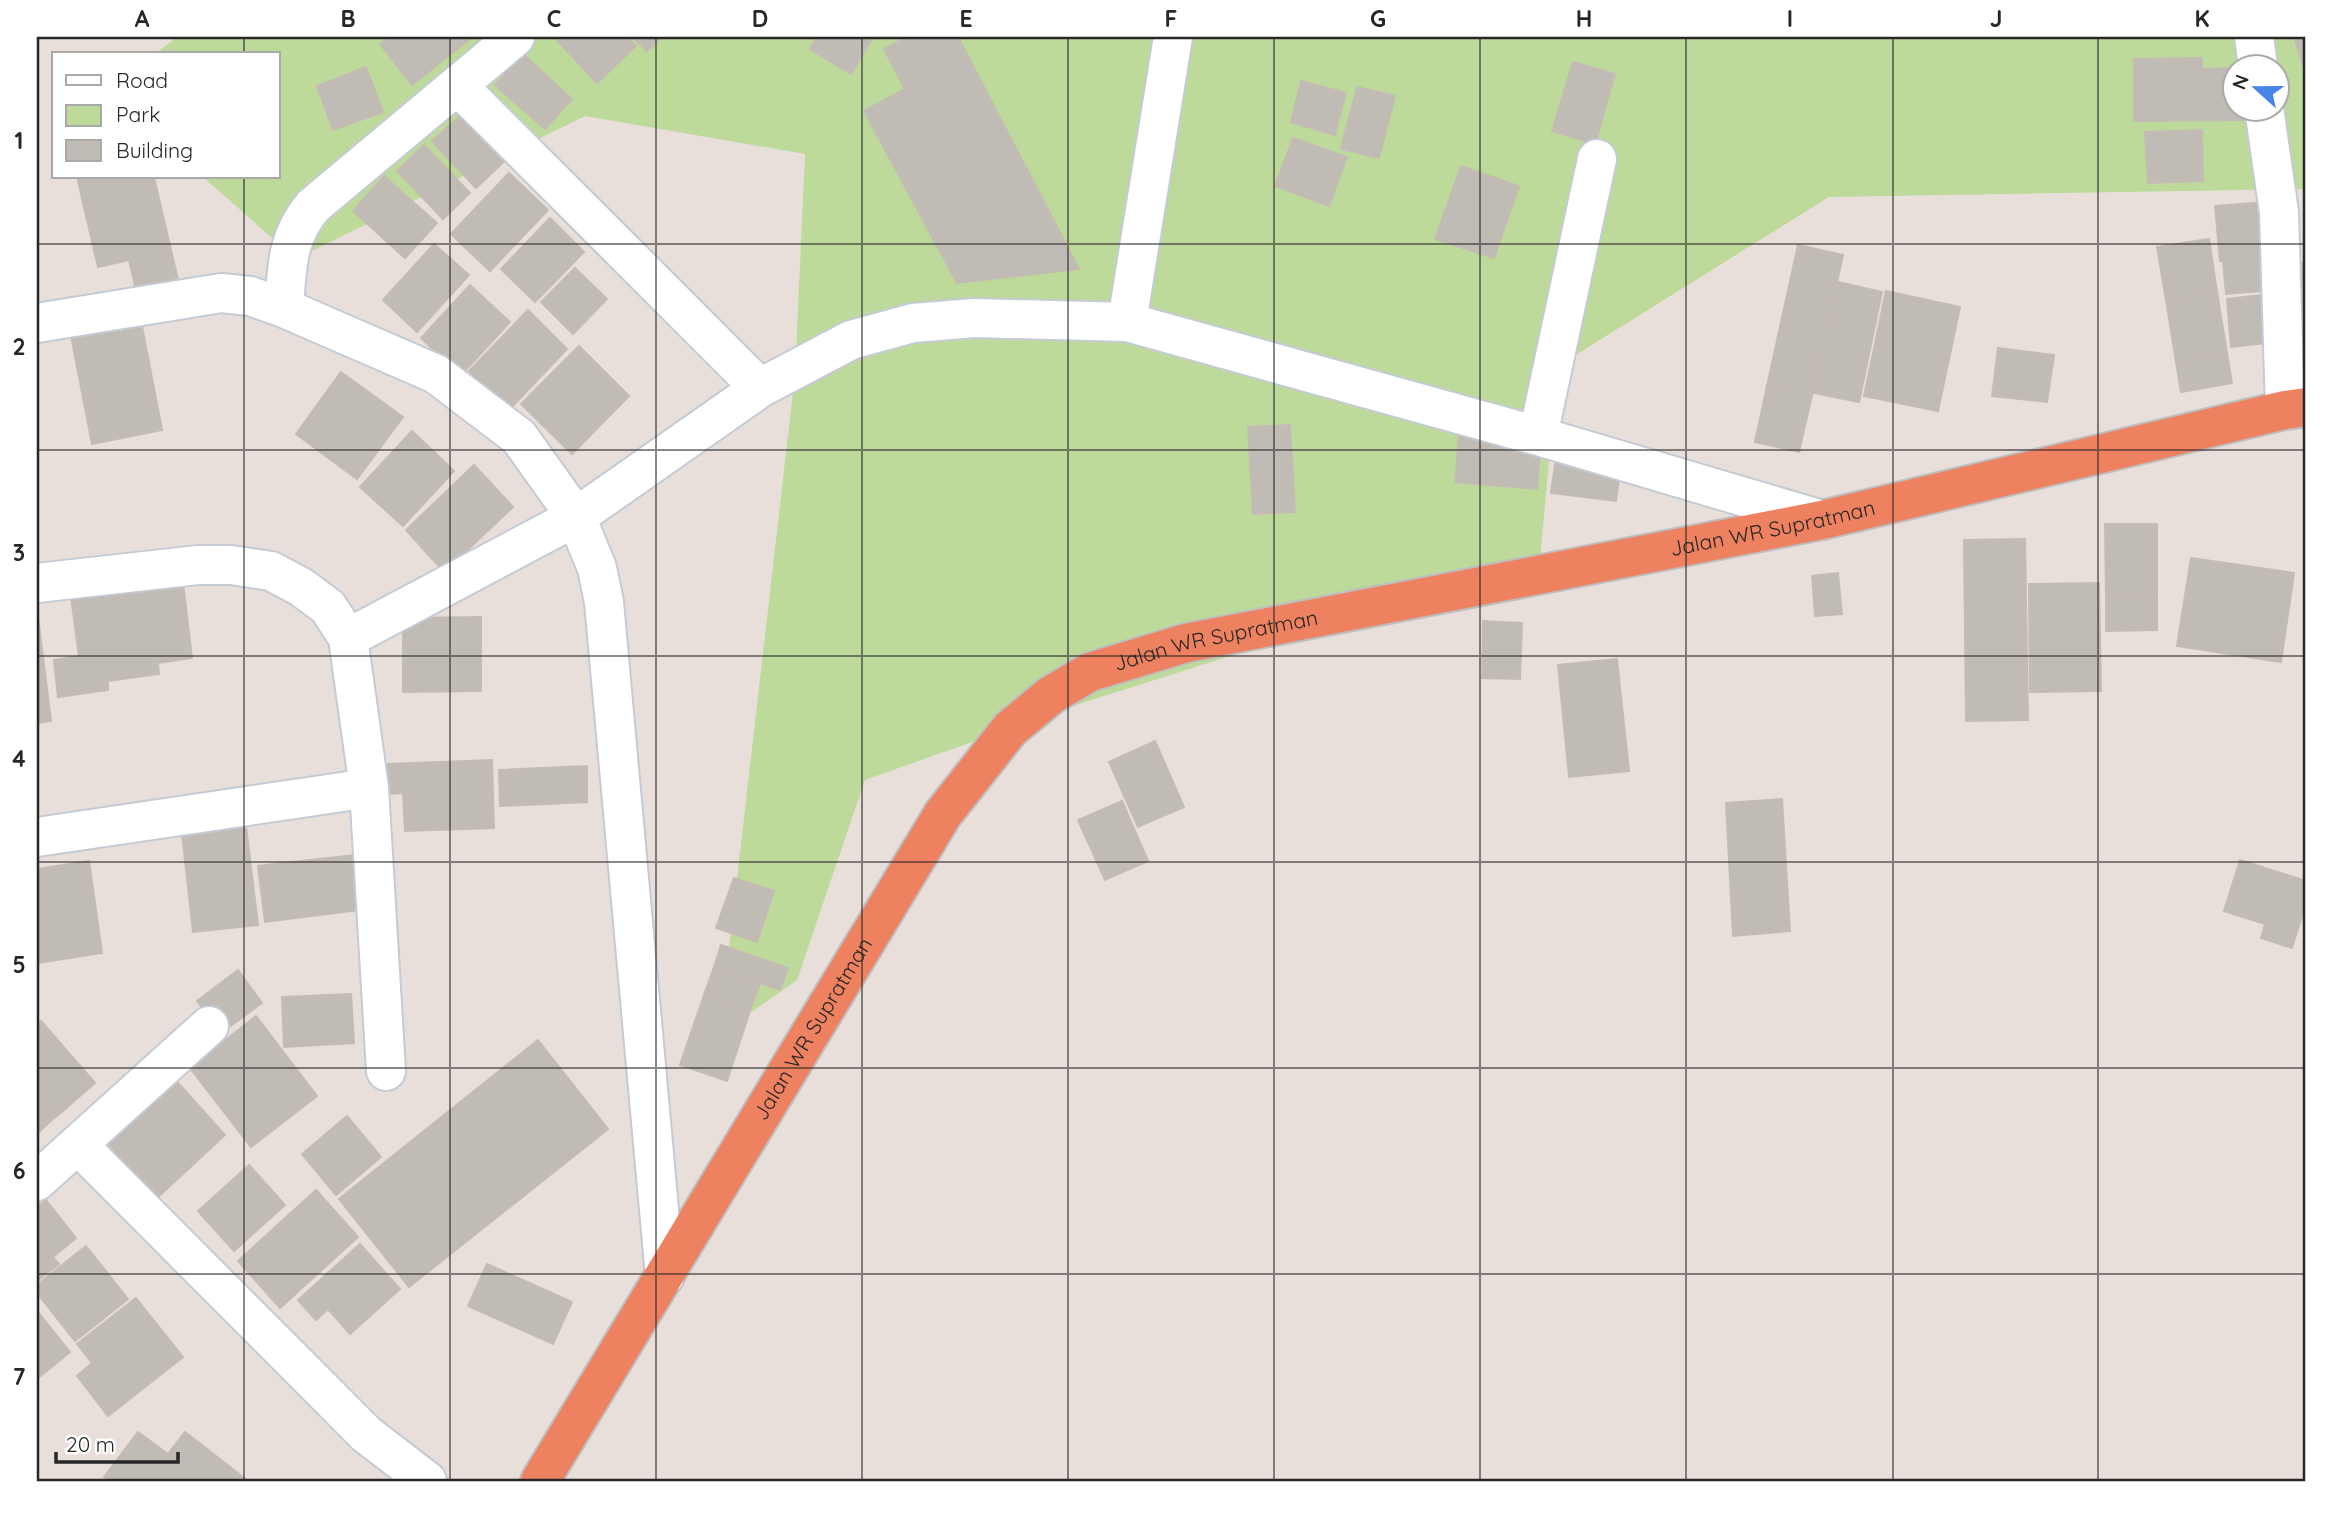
<svg xmlns="http://www.w3.org/2000/svg" width="2343" height="1518" font-family="Quicksand,sans-serif">
<style>
.green{fill:#bdda9b;fill-rule:evenodd}
.building{fill:#c1bbb5;stroke:#c3bbb4;stroke-width:2}
.lines{fill:none;stroke-linecap:round;stroke-linejoin:round}
.street-casing{stroke:#c5cbd4;stroke-width:42}
.highway-casing{stroke:#bebebe;stroke-width:42}
.street{stroke:#fff;stroke-width:38}
.highway{stroke:#ee815f;stroke-width:38}
.grid{fill:none;stroke:#272727;stroke-width:2;stroke-opacity:0.55}
.labels{text-anchor:middle;stroke-width:7;stroke-linejoin:round;paint-order:stroke}
.street-label{font-size:21px;fill:#272727;stroke:#fff}
.neatline{fill:none;stroke:#272727;stroke-width:2.5}
.grid-label{font-size:23px;text-anchor:middle;font-weight:bold;fill:#272727}
</style>
<rect width="100%" height="100%" fill="#e8dfda"/>
<!-- green -->
<path class="green" d="M177,37H2306V189L1829,197L1558,366L1540,558L1082,703L865,780L797,980L719,1035L795,375L805,154L585,116L296,259L203,177H278V54H155ZM2234,66H2276V108H2234Z"/>
<!-- building -->
<path class="building" d="M390,37H472L412,85L380,44Z
M558,37H627L636,46L597,83L556,39Z
M633,37H662L647,51Z
M817,37H873L851,74L810,49Z
M907,37H958L1079,269L957,283L864,111L905,89L884,49Z
M2294,37H2306V65L2303,66Z
M523,54L572,99L545,129L495,85Z
M2202,58V69L2234,68V108H2250L2251,120L2134,121V59Z
M1573,62L1615,74L1595,144L1552,131Z
M366,67L383,112L333,130L317,86Z
M1301,81L1346,93L1335,135L1291,122Z
M1357,87L1395,96L1379,158L1341,149Z
M469,108L511,155L476,188L432,141Z
M2202,130L2203,181L2148,183L2145,132Z
M1293,138L1347,157L1329,206L1275,186Z
M424,145L470,193L443,219L397,171Z
M1461,166L1519,186L1494,258L1435,239Z
M509,173L548,210L490,271L451,234Z
M384,176L437,223L405,258L353,211Z
M77,177H154L178,280L136,290L129,260L98,267Z
M2267,202L2273,290L2226,294L2223,261H2220L2215,206Z
M550,218L584,252L535,302L501,269Z
M2209,239L2217,292L2166,300L2157,247Z
M434,244L469,275L417,332L383,300Z
M1798,245L1843,255L1812,395L1767,386Z
M2294,263H2306V340H2293Z
M575,268L607,299L573,334L541,302Z
M1838,282L1882,292L1859,402L1814,393Z
M470,285L510,322L461,375L421,338Z
M1886,291L1960,307L1938,411L1864,396Z
M2217,292L2227,353L2176,362L2166,300Z
M2270,294L2275,342L2231,347L2227,299Z
M528,310L567,349L509,410L469,371Z
M141,321L162,430L92,444L71,336Z
M579,346L629,396L572,454L521,404Z
M1998,348L2054,355L2047,402L1992,396Z
M2227,353L2232,383L2181,392L2176,362Z
M341,372L403,417L357,479L296,434Z
M1767,386L1812,395L1799,452L1755,442Z
M1290,425L1295,512L1253,514L1248,427Z
M412,431L454,471L403,526L360,487Z
M1459,435L1541,441L1537,489L1455,482Z
M1556,457L1621,465L1616,501L1551,493Z
M474,465L513,507L444,572L406,530Z
M2105,524H2157V598H2106Z
M2025,539L2028,720L1966,721L1964,540Z
M2191,558L2294,573L2281,662L2177,646Z
M1838,573L1842,614L1815,616L1812,576Z
M183,583L192,658L158,663L159,674L108,681V690L58,697L54,660L79,656L71,597Z
M2099,583L2101,691L2030,692L2029,584Z
M2106,598H2157V630L2106,631Z
M37,609L51,721L37,723Z
M481,617V691L403,692V618Z
M1483,621L1522,623L1520,679L1482,678Z
M1617,659L1629,771L1569,777L1558,665Z
M1155,741L1184,807L1138,827L1109,762Z
M492,760L494,828L405,831L403,793L389,794L388,764Z
M587,766V802L500,806L499,770Z
M1782,799L1790,931L1733,936L1726,803Z
M1122,801L1148,861L1105,880L1078,820Z
M246,826L258,925L193,932L182,834Z
M354,855L360,910L265,922L258,866Z
M2240,860L2306,881V903L2292,948L2261,938L2265,924L2224,911Z
M89,861L102,953L37,963V869Z
M734,878L774,891L757,942L716,928Z
M721,945L788,968L780,990L714,967Z
M714,967L760,983L750,1011L704,995Z
M238,970L262,1003L221,1033L197,1001Z
M351,994L354,1043L284,1047L282,997Z
M704,995L750,1011L727,1081L680,1065Z
M256,1016L317,1096L251,1147L190,1068Z
M41,1021L95,1083L57,1116L37,1094V1025Z
M538,1040L608,1129L409,1287L339,1199Z
M168,1072L225,1135L158,1197L100,1135Z
M37,1096L55,1117L37,1134Z
M347,1116L381,1157L336,1195L302,1154Z
M249,1165L285,1205L234,1251L198,1211Z
M316,1190L358,1237L280,1308L238,1261Z
M46,1200L76,1238L53,1257L59,1264L37,1281V1207Z
M360,1244L400,1289L350,1334L328,1309L316,1320L298,1300Z
M86,1246L128,1299L75,1341L37,1293V1285Z
M487,1264L572,1302L553,1344L468,1306Z
M136,1298L183,1357L108,1416L77,1376L92,1363L77,1344Z
M37,1311L70,1352L37,1379Z
M138,1432L168,1454L185,1432L248,1481H109L104,1477Z"/>
<g class="lines">
<!-- street casing -->
<g class="street-casing">
<path id="street" d="M2254,37L2258,66
M458,86L760,388
M2264,108L2279,212L2285,410
M284,308C287,269 286,238 313,206L515,37
M1127,322L1173,37
M37,323L221,293L250,296L284,308L436,374L519,437L576,517L597,568L604,602L665,1276
M1538,436L1597,159
M37,583L198,565H231L271,571L301,587L328,607L348,638L369,788L386,1071
M348,638L576,517L760,388L851,340L913,323L974,318L1127,322L1538,436L1822,520
M37,837L369,788
M78,1145L366,1434L427,1481
M37,1181L209,1026"/>
</g>
<!-- highway casing -->
<g class="highway-casing">
<g id="highway">
<path id="s1" d="M540,1481L943,814L1010,729L1051,695L1090,672L1186,643L1822,520L2285,410L2306,407"/>
</g>
</g>
<!-- street -->
<use href="#street" class="street"/>
<!-- highway -->
<use href="#highway" class="highway"/>
</g>
<!-- grid -->
<path class="grid" d="M244,37V54M450,37V1481M656,37V1481M862,37V1481M1068,37V1481M1274,37V1481M1480,37V1481M1686,37V1481M1893,37V1481M2098,37V1481M244,177V1481M37,244H2306M37,450H2306M37,656H2306M37,862H2306M37,1068H2306M37,1274H2306"/>
<g class="labels">
<!-- street labels -->
<g class="street-label">
<text dy="7" stroke="none"><textPath href="#s1" startOffset="1684">Jalan WR Supratman</textPath></text>
<text dy="7" stroke="none"><textPath href="#s1" startOffset="1116">Jalan WR Supratman</textPath></text>
<text dy="7" stroke="none"><textPath href="#s1" startOffset="528">Jalan WR Supratman</textPath></text>
</g>
</g>
<!-- border -->
<rect width="2343" height="1518" fill="none" stroke="#ffffff" stroke-width="77"/>
<!-- legend -->
<rect x="52" y="52" width="228" height="126" fill="#ffffff" stroke="#a9a9a9" stroke-width="2"/>
<rect x="66" y="75" width="35" height="10" fill="#ffffff" stroke="#a9a9a9" stroke-width="2"/>
<text x="116" y="88" font-size="21" fill="#272727">Road</text>
<rect x="66" y="105" width="35" height="21" fill="#bdda9b" stroke="#a9a9a9" stroke-width="2"/>
<text x="116" y="122" font-size="21" fill="#272727">Park</text>
<rect x="66" y="140" width="35" height="21" fill="#c1bbb5" stroke="#a9a9a9" stroke-width="2"/>
<text x="116" y="158" font-size="21" fill="#272727">Building</text>
<!-- north arrow -->
<g transform="translate(2256 88) rotate(291)"><circle r="33" fill="#ffffff" stroke="#a9a9a9" stroke-width="2"/>
<path d="M0-5L12 26L0 18L-12 26Z" fill="#4884e7"/>
<text y="-10" font-size="19" font-weight="bold" text-anchor="middle" fill="#272727">N</text>
</g>
<!-- scale -->
<path d="M56 1452v10h122v-10" fill="none" stroke="#272727" stroke-width="3.5"/>
<text x="66" y="1452" font-size="21" fill="#272727" stroke="#ffffff" stroke-width="5" paint-order="stroke">20 m</text>
<rect x="38" y="38" width="2266" height="1442" class="neatline"/>
<g class="grid-label">
<text x="142" y="27">A</text>
<text x="348" y="27">B</text>
<text x="554" y="27">C</text>
<text x="760" y="27">D</text>
<text x="966" y="27">E</text>
<text x="1171" y="27">F</text>
<text x="1378" y="27">G</text>
<text x="1584" y="27">H</text>
<text x="1790" y="27">I</text>
<text x="1996" y="27">J</text>
<text x="2202" y="27">K</text>
<text x="19" y="149">1</text>
<text x="19" y="355">2</text>
<text x="19" y="561">3</text>
<text x="19" y="767">4</text>
<text x="19" y="973">5</text>
<text x="19" y="1179">6</text>
<text x="19" y="1385">7</text>
</g>
</svg>
